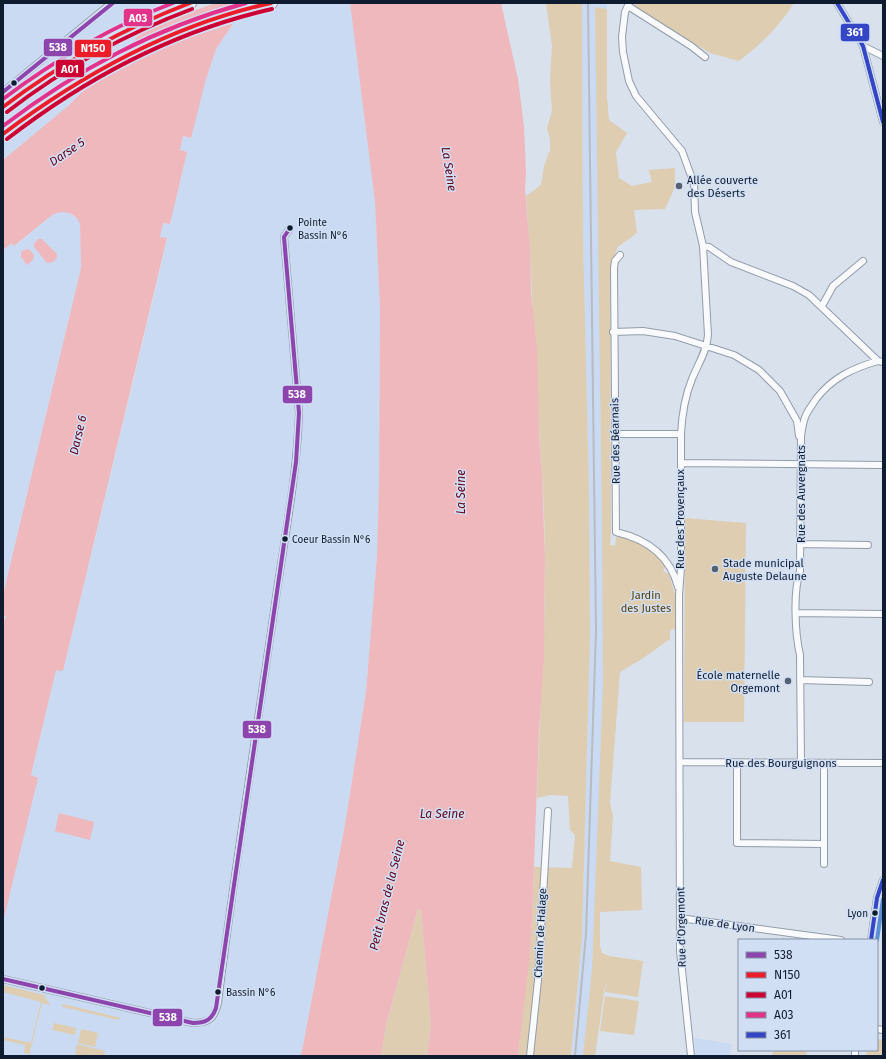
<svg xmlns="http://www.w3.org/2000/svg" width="886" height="1059" font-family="'Fira Sans',sans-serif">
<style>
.built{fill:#c9daf2}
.green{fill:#decdb0}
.water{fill:#efb8bd}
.pier{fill:#d9e1ed}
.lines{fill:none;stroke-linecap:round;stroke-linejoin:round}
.minor-casing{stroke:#939caa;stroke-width:8}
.motorway-casing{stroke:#939caa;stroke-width:14}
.minor{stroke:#f9fafc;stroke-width:6}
.motorway{stroke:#f9fafc;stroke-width:12}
.rail{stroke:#b8bbbf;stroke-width:2}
.bus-1-casing{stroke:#d1dff5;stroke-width:7}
.bus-2-casing{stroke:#d1dff5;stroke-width:7}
.bus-3-casing{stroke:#d1dff5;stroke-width:7}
.bus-4-casing{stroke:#d1dff5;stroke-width:7}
.bus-5-casing{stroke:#d1dff5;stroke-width:7}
.bus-6-casing{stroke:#d1dff5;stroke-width:7}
.bus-1{stroke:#8e44ad;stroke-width:4}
.bus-2{stroke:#ed1c29;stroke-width:4}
.bus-3{stroke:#ce0033;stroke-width:4}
.bus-4{stroke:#e33289;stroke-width:4}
.bus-5{stroke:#3445c6;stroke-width:4}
.bus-6{stroke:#588fd2;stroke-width:4}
.bus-dot{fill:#0f1b2e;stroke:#d1dff5;stroke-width:1.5}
.poi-dot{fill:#566071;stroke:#d1dff5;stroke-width:1.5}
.labels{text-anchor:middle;stroke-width:3;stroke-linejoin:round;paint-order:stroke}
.bus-label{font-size:10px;fill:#0f1b2e;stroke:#d1dff5;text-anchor:start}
.poi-label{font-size:11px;fill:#0f1b2e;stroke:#d1dff5;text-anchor:start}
.street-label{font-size:11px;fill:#0f1b2e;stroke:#d1dff5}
.park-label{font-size:11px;fill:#543900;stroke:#d1dff5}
.water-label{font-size:12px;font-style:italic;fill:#610016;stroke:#d1dff5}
.line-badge{stroke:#d1dff5;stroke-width:1.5}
.badge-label{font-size:11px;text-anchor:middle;font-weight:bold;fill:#fff}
</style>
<rect width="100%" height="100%" fill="#d9e1ed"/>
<!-- built -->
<path class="built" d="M3,3H160L135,40L68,106L3,160Z
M247,3H350L375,202L380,309L379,483L377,556L366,692L345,825L301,1056H3V917L38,778L31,776L56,670L63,671L147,325L167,239L160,237L163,223L170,224L187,152L180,150L183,136L190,137L206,79L216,49Z
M582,3H607L606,38L609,552L600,912L587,1056H571L582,938L590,637L589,490L583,236Z
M64,211L77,218L80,224L81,268L3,595V250L12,243L15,246L52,215L58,212Z
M694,1038L732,1044L730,1056H696Z"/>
<!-- green -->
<path class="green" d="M546,3H582L583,236L589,490L590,637L582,938L571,1056H518L532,919L534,867L572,868L575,835L570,830L568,796L551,795L537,798C539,718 546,637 545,556C545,497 539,439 536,380C533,319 531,257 526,196L541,185L544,166L550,150V139L547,128L552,111L550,81L552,46Z
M633,3H794C777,29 763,42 739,61L710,53L638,9Z
M595,7L607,9V97L609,120L627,133L616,152L619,178L632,186L652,182L649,170L675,168V187L665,209L634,210L637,233L619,246H618L610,269L611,531L610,545L615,546L617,533L628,537L652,549L666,565L663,571L669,574L675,594L676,631L672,628L670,632V639L642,659L620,672L610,803L613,816L610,861L641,867L642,910L600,912V946L602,953L609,956L643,961L638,997L605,992L606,979L595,1056H583L592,969L603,683L602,528Z
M685,518L746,523L744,722H684Z
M418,909L421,910L431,1025L427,1056H381L386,1025Z
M3,985L44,995L50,1005L42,1003L29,1056V1054L24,1053L25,1045L3,1040V1037L31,1043L41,1002L3,992Z
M605,996L639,1001L634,1035L600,1031Z
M63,1004L121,1018L118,1020L63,1007L62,1006Z
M54,1023L76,1028L75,1035L52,1030Z
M81,1029L98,1033L95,1047L78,1043Z
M877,1039L883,1040V1056H866L867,1050H877Z
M77,1044L105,1051L104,1056H75Z
M774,1050H806L807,1056H771Z"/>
<!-- water -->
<path class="water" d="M160,3H247L216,49L206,79L191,138L183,136L180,150L187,152L170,224L163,223L160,237L167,238L63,671L56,670L31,775L38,778L4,918L3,622L6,617L3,614V595L81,268L80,224L77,218C69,211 62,210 52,215L14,246L12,243L3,250V160L68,106L135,40Z
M350,3H501L518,79L524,127L526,172L525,189L530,249L531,291L537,348L539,435L542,474L545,556L544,659L539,731L532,919L529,963L518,1056H427L431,1025L421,910L418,909L386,1025L381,1056H301L345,825L366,692L377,556L379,483L380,309L375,202Z
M38,239H42L57,254V258L53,262L47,263L34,247V244Z
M26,249L30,250L34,255L33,260L27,265L21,257V252Z
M59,813L94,822L90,840L55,831Z"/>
<!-- pier -->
<path class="pier" d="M158,3H216L184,14L137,34Z
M237,3H249L237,22L185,39L156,51L118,70L75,96L128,44L174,24Z"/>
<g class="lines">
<!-- minor casing -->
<g class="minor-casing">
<path id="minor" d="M629,3L625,12L622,37L623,52L629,81L636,96L682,151L694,184L695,212L703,246L708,335C707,351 698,364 692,379C685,396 682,415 681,434V568L679,595L680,951L691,1056
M837,3L863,46L883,122
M628,6L691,46L705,57
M863,46L883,56
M3,92L109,5
M703,246L709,247L731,262L793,286L809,295L878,361L883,362
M620,255L615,261L614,268L616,532C646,539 670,555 678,587
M822,306L833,286L863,261
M613,332L643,331L675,336L734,355L759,370L780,391L797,421L799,436
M615,434H681
M681,463L883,465
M800,544L868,545
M796,613L883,614
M800,680L869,682
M680,762L883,763
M737,763V843L824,844
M801,763L800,655C795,634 793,591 800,571L801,436C802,430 803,421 806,415C808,410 813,404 816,399C832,378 853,368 878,361
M824,864V763
M680,918L841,940
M871,940L877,898L883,880
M3,979L193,1023C209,1023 214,1019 218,1003C234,872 255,742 274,611C283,545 297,479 299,413L284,237L290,228
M877,1029L883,1030
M530,1056L538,980L548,811
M855,1056V1050"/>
</g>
<!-- motorway casing -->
<g class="motorway-casing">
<path id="motorway" d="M3,107C59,63 123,27 190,3
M3,134C66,84 138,43 215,18C234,13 252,7 271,3"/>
</g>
<!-- minor -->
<use href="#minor" class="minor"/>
<!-- motorway -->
<use href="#motorway" class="motorway"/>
<!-- rail -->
<path class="rail" d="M575,1056L586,934L596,631L588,3"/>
<!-- bus-1 casing -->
<g class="bus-1-casing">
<path id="bus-1" d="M3,92L113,3
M3,979L193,1023C205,1023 212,1020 216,1008L296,462L299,413L284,237L290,228"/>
</g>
<!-- bus-2 casing -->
<g class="bus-2-casing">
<path id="bus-2" d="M3,107C61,63 122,29 190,3
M3,134C84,73 172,25 271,3"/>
</g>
<!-- bus-3 casing -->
<g class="bus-3-casing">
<path id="bus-3" d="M7,112C64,68 125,34 192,9
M7,139C86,78 174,31 272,9"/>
</g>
<!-- bus-4 casing -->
<g class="bus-4-casing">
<path id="bus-4" d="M3,99C55,60 112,26 173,3
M3,126C78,69 155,28 246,3"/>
</g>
<!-- bus-5 casing -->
<g class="bus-5-casing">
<path id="bus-5" d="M837,3L863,46L883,122
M871,940L877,898L883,880"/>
</g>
<!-- bus-6 casing -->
<g class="bus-6-casing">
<path id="bus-6" d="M877,940L883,899"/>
</g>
<!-- bus-1 -->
<use href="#bus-1" class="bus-1"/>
<!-- bus-2 -->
<use href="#bus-2" class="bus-2"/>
<!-- bus-3 -->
<use href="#bus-3" class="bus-3"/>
<!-- bus-4 -->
<use href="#bus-4" class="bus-4"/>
<!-- bus-5 -->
<use href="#bus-5" class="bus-5"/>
<!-- bus-6 -->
<use href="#bus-6" class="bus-6"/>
</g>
<!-- markers -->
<g class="bus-dot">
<circle cx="14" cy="83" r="3.5"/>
<circle cx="290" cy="228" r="3.5"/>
<circle cx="285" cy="539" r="3.5"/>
<circle cx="875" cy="913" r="3.5"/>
<circle cx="42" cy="988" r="3.5"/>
<circle cx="218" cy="992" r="3.5"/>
</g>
<g class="poi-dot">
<circle cx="679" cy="186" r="4"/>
<circle cx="715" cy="569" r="4"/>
<circle cx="788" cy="681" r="4"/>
</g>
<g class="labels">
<!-- bus labels -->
<g class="bus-label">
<text x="298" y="226">Pointe<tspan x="298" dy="13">Bassin N°6</tspan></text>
<text x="292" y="543">Coeur Bassin N°6</text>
<text x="868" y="917" text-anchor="end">Lyon</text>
<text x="226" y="996">Bassin N°6</text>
</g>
<!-- poi labels -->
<g class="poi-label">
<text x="687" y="184">Allée couverte<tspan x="687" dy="13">des Déserts</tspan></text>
<text x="723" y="567">Stade municipal<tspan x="723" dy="13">Auguste Delaune</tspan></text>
<text x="780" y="679" text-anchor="end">École maternelle<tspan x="780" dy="13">Orgemont</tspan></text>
</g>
<!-- street labels -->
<g class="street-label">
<text transform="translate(615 441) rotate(-91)" y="4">Rue des Béarnais</text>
<text transform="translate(801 494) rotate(-90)" y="4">Rue des Auvergnats</text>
<text transform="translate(680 519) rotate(-90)" y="4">Rue des Provençaux</text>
<text x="781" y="767">Rue des Bourguignons</text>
<text transform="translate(725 924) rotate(8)" y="4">Rue de Lyon</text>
<text transform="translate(681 927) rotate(-91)" y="4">Rue d'Orgemont</text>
<text transform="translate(540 933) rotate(-87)" y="4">Chemin de Halage</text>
</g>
<!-- park labels -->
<g class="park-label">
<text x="646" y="599">Jardin<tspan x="646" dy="13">des Justes</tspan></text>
</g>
<!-- water labels -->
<g class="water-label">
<text transform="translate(67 152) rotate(-34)" y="4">Darse 5</text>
<text transform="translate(449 169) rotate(81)" y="4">La Seine</text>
<text transform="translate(78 435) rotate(-77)" y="4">Darse 6</text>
<text transform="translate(461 492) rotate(-90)" y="4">La Seine</text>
<text x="442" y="818">La Seine</text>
<text transform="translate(387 895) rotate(-76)" y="4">Petit bras de la Seine</text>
</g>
</g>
<g class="line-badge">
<rect x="123" y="8" width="30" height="19" rx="4" fill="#e33289"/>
<rect x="840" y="23" width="30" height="19" rx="4" fill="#3445c6"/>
<rect x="43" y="38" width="30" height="19" rx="4" fill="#8e44ad"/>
<rect x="74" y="39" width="38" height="19" rx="4" fill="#ed1c29"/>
<rect x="55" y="59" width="30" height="19" rx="4" fill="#ce0033"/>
<rect x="282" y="385" width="31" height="19" rx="4" fill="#8e44ad"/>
<rect x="242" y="720" width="30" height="19" rx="4" fill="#8e44ad"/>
<rect x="152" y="1008" width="31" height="19" rx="4" fill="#8e44ad"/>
</g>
<g class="badge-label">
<text x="138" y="22">A03</text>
<text x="855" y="36">361</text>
<text x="58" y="51">538</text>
<text x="93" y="52">N150</text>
<text x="70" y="73">A01</text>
<text x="297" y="398">538</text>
<text x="257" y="733">538</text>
<text x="168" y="1021">538</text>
</g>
<!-- border -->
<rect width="886" height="1059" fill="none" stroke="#0f1b2e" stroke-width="8"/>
<!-- legend -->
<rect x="738" y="939" width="140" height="112" fill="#d1dff5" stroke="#8391a5"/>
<rect x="746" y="952" width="20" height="6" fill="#8e44ad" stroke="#8391a5"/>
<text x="774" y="959" font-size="12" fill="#0f1b2e">538</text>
<rect x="746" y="972" width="20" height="6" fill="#ed1c29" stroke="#8391a5"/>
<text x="774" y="979" font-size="12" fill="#0f1b2e">N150</text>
<rect x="746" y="992" width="20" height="6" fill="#ce0033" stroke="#8391a5"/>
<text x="774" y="999" font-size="12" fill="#0f1b2e">A01</text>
<rect x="746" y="1012" width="20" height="6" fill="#e33289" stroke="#8391a5"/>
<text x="774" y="1019" font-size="12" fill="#0f1b2e">A03</text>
<rect x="746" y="1032" width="20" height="6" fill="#3445c6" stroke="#8391a5"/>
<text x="774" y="1039" font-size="12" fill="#0f1b2e">361</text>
</svg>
